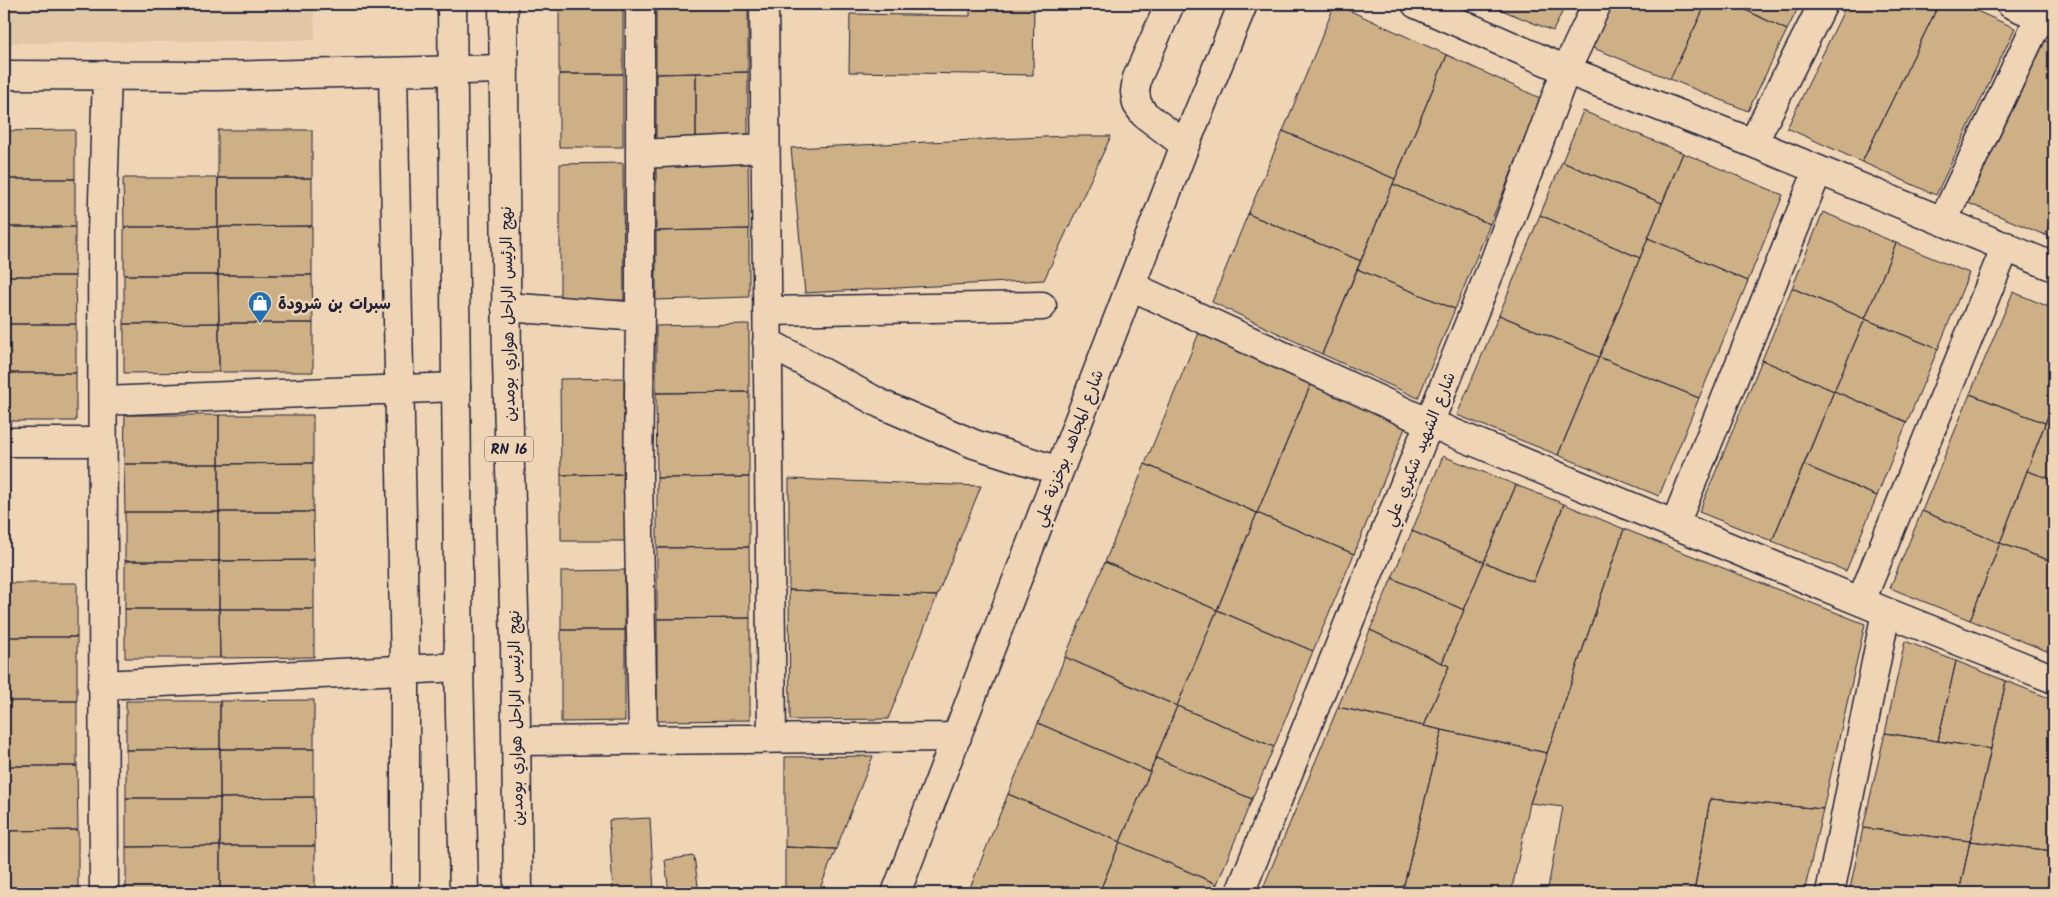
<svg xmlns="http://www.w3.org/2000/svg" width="2058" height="897" font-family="Kalam,'Playpen Sans Arabic',sans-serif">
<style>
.built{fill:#e1c7a6}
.building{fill:#ceb087;stroke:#22223b}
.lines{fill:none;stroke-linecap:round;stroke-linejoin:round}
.minor-casing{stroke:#22223b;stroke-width:31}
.major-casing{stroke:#22223b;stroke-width:31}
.minor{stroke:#efd5b6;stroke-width:28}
.major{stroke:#efd5b6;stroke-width:28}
.labels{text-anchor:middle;stroke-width:5;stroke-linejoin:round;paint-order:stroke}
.shield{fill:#efd5b6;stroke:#605860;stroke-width:1}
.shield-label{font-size:15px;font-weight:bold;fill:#22223b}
.poi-label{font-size:16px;font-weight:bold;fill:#22223b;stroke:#efd5b6;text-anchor:start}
.street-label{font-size:16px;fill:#22223b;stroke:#efd5b6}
</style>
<rect width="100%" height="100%" fill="#efd5b6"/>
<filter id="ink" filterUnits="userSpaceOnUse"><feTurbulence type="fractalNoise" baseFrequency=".02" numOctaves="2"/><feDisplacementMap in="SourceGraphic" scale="10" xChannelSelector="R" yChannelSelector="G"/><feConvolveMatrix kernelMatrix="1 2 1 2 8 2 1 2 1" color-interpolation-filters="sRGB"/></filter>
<g filter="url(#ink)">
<!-- built -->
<path class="built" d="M4,4H314L315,40L4,43Z"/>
<!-- building -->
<path class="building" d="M559,4H623V74H559Z
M970,4H1034L1033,75L849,72L850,14L970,16Z
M1335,4L1447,55L1395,179L1283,131Z
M1487,4H1566L1553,31Z
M1612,4H1706L1670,79L1591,47Z
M1706,4H1733L1787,30L1748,111L1670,79Z
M1733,4H1800L1787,30Z
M1847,4H1939L1862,162L1787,128Z
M1939,4H1961L2015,28L1936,195L1862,162Z
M656,8H748V72L656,74Z
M2045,41L2054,45V215L2045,235L1968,203Z
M1447,55L1542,99L1490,224L1393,184Z
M748,72V139L696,140V73Z
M696,73V140H656V74Z
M559,74H623V147H559Z
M1583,111L1683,153L1662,203L1562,162Z
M75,130V179H4V131Z
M218,130H312V178H218Z
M1283,131L1395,179L1361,261L1248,214Z
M1067,136H1111L1044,280L805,293L791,148Z
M1683,153L1783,195L1748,281L1648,238Z
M748,160L749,229L656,231V162Z
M1562,162L1662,203L1640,258L1540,215Z
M623,163L624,300L560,302V164Z
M123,178H218V227H124Z
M218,178H312V226L218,227Z
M4,179H75V227H4Z
M1393,184L1490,224L1455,309L1357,269Z
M1823,212L1896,243L1865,319L1792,288Z
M1248,214L1361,261L1322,354L1212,302Z
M1540,215L1640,258L1599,357L1499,315Z
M2054,215V238L2045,235Z
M312,226V275H218V227Z
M4,227H75V276H4Z
M124,227H218V275H124Z
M749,229V297L656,300V231Z
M1648,238L1748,281L1699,398L1599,357Z
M1896,243L1969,273L1938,349L1865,319Z
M1357,269L1455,309L1418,398L1322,354Z
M124,275H218L219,323L124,324Z
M218,275H312L313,323H219Z
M4,276H75L76,324H4Z
M1792,288L1865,319L1834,391L1762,360Z
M2013,292L2054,309V401L2045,423L1970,394Z
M1499,315L1599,357L1558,455L1457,415Z
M1865,319L1938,349L1907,422L1834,391Z
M219,323H313V372H219Z
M219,323V372L124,373V324Z
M4,324H76V373H4Z
M749,324V392L656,393V326Z
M1199,333L1311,384L1257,513L1145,464Z
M1599,357L1699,398L1659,496L1558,455Z
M1762,360L1834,391L1772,541L1699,512Z
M4,373H76V421H4Z
M624,378V474L561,475L560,379Z
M1311,384L1405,428L1354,554L1257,513Z
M1834,391L1907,422L1877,496L1804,465Z
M749,392V477L657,478L656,393Z
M1970,394L2045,423L2000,543L1922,511Z
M2054,401V480L2027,471Z
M125,415H219V464H124Z
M219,415H313V463L219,464Z
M1443,456L1516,485L1484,562L1412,531Z
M313,463V512H219V464Z
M124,464H219V512H125Z
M1145,464L1257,513L1217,610L1105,562Z
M1804,465L1877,496L1846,571L1772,541Z
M2027,471L2054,480V562L2000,543Z
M624,474L625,541H561V475Z
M749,477V547L657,548V478Z
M789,479L981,486L937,596L789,590Z
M1516,485L1564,504L1533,582L1484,562Z
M1564,504L1624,529L1547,753L1424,726L1449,666L1442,663L1484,562L1533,582Z
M1922,511L2000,543L1970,620L1890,588Z
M125,512H219V561H125Z
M219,512H313L314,560L219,561Z
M1257,513L1354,554L1313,651L1217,610Z
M1624,529L1865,624L1823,809L1710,799L1694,893H1547L1563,807L1530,803Z
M1412,531L1484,562L1464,610L1392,578Z
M2000,543L2054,562V654L1970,620Z
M749,547L750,618L657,619V548Z
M314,560V609H219V561Z
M125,561H219V609H125Z
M1105,562L1217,610L1177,706L1065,657Z
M625,570V630H561V571Z
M1392,578L1464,610L1442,663L1370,630Z
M4,583H77V637H4Z
M789,590L937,596L888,719L790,720Z
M125,609H219L220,658H125Z
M219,609H314V657L220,658Z
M1217,610L1313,651L1274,747L1177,706Z
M750,618V720L657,721V619Z
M561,630H625V721L561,722Z
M1370,630L1449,666L1424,726L1338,707Z
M4,637H77V701H4Z
M1905,641L1956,661L1938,741L1885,733Z
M1065,657L1177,706L1150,772L1038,723Z
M1956,661L2006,681L1991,749L1938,741Z
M2006,681L2054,700V851L1970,841Z
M314,700V749H220V701Z
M4,701H77V766H4Z
M126,701H220V749L126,750Z
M1177,706L1274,747L1252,799L1156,758Z
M1338,707L1442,730L1402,893H1261Z
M1038,723L1150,772L1120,842L1008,794Z
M1442,730L1547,753L1530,803L1511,893H1402Z
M1885,733L1991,749L1970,841L1863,828Z
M220,749V798H126V750Z
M220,749H314V797L220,798Z
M873,756L836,849L785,847V757Z
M1156,758L1252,799L1217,884L1120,842Z
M4,766H77L78,830L4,831Z
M1008,794L1120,842L1099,893H993L970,888Z
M314,797L315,846H220V798Z
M126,798H220V846L126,847Z
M1710,799L1823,809L1804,893H1694Z
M650,818L654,893H613L609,820Z
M1863,828L1970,841L1959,893H1849Z
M78,830V893H4V831Z
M1970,841L2054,851V893H1959Z
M1120,842L1217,884L1213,893H1099Z
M220,846V893H126V847Z
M220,846H315V893H220Z
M785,847L836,849L818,893H785Z
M694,856L699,893H669L665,860Z
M970,888L993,893H968Z"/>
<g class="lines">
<!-- minor casing -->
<g class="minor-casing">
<path id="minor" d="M640,4V317L638,478L643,739
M764,4L772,738
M1170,4L1137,78L1135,92L1137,104L1144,114L1185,145
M1416,4L1566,70L1753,143L2054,267
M2011,4L2054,23
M393,72L405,669V893
M4,75L217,76L504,69
M1753,143L1823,4
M640,154L765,148
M1943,221L2046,4
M1131,286L1429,423L1886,612L2054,679
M506,307L640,317
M767,311L1042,306
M767,342L881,404L974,444L1059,471
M103,401L456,387
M4,442H103
M1675,524L1818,170
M1861,601L2006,246
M102,685L459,667
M517,741L957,737
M104,893L102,232L107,75
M896,893L1185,145L1243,4
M1240,893L1496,257L1566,70L1597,4
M1830,893L1886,612"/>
</g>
<!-- major casing -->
<g class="major-casing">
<path id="major" d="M452,4L459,667L464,893
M503,4L507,361L515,646L518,893"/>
</g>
<!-- minor -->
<use href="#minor" class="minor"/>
<!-- major -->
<use href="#major" class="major"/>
</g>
</g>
<!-- icons -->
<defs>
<g id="shop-pin" transform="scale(1.25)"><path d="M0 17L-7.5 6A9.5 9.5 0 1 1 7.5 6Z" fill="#1f6fb2" stroke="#efd5b6"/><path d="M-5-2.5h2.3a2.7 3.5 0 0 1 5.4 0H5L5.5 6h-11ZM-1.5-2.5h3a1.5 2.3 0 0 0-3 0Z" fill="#fff"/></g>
</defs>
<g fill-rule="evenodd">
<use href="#shop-pin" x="260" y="303"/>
</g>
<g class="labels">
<!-- shield labels -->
<rect class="shield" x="485" y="436.5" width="48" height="25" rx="4"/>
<g class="shield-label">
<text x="509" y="454">RN 16</text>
</g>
<!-- poi labels -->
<g class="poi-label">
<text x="278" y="309">سبرات بن شرودة</text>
</g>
<!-- street labels -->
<g class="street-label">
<text transform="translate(507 314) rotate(-91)" y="6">نهج الرئيس الراحل هواري بومدين</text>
<text transform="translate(1068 448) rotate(-69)" y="6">شارع المجاهد بوخزنة علي</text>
<text transform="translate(1419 449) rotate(-68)" y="6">شارع الشهيد شكيري علي</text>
<text transform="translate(515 718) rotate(-91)" y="6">نهج الرئيس الراحل هواري بومدين</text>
</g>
</g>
<!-- margin -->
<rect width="2058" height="897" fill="none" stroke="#efd5b6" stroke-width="20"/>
<rect x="10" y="10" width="2038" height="877" fill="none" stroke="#22223b" stroke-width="2" filter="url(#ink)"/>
</svg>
